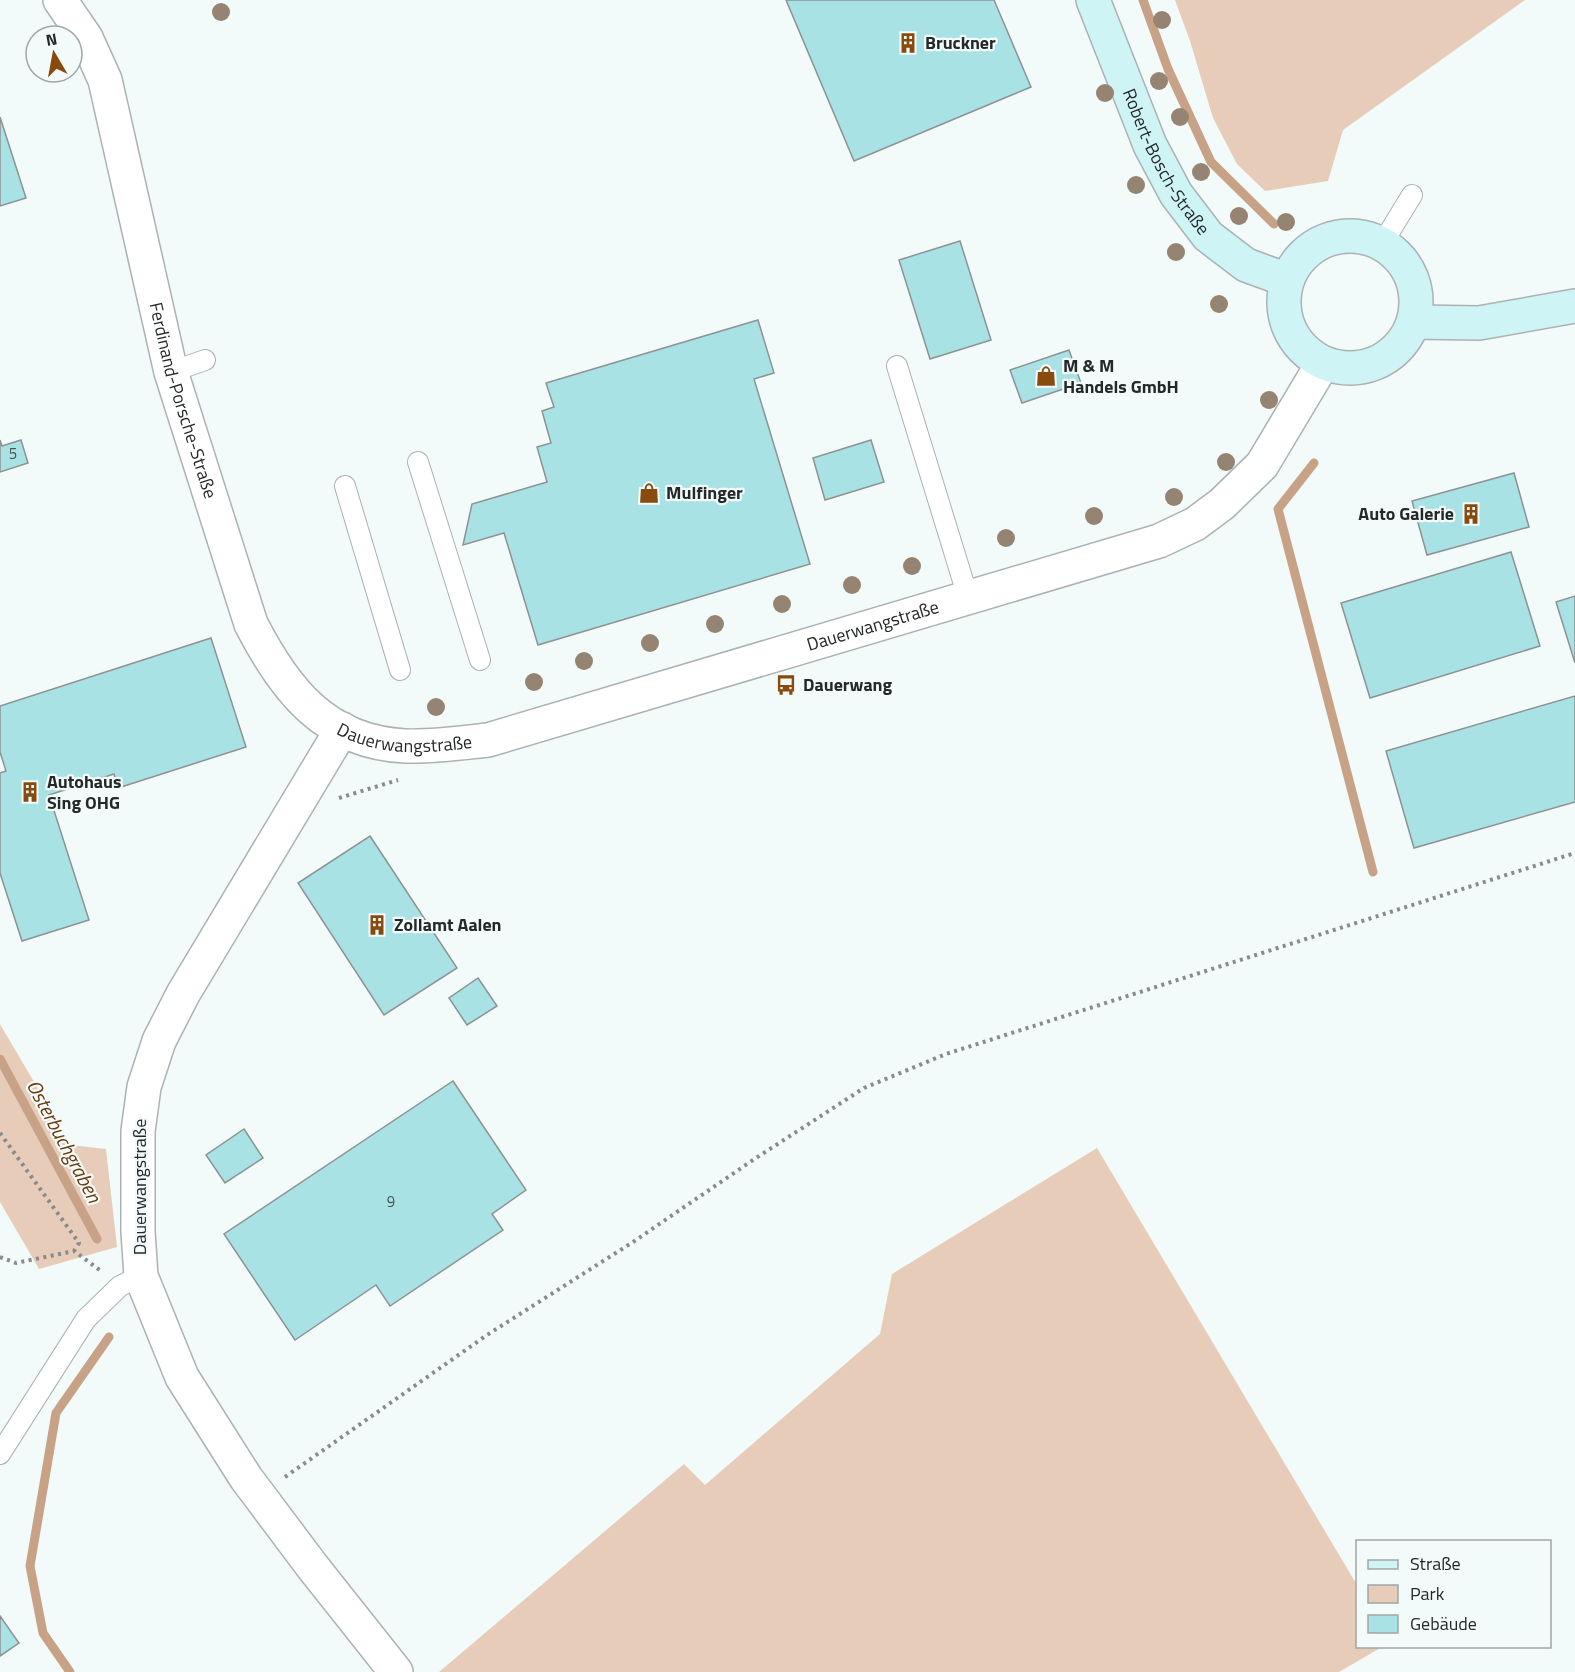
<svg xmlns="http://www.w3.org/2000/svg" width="1575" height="1672" font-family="'Titillium Web',sans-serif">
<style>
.green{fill:#e7cdb9}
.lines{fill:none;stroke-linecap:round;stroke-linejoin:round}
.stream{stroke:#c8a287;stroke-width:9}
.building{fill:#a8e2e4;stroke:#8d9393;stroke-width:1.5}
.lane-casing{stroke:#acb2b3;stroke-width:22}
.street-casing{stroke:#acb2b3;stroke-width:36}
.secondary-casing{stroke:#acb2b3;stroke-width:36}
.path{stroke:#868b8b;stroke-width:4;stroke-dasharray:3 4.5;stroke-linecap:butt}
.lane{stroke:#fff;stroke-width:20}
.street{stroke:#fff;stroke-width:33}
.secondary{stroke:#cef4f5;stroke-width:33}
.tree{fill:#958471}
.labels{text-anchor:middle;stroke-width:4.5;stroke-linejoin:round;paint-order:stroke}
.number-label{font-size:15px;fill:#465657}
.poi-label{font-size:18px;font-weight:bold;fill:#252828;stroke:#f3fafa;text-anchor:start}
.street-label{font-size:18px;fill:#252828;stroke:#f3fafa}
.water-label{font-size:20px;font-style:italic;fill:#6b3a0c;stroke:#f3fafa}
</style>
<rect width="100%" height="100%" fill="#f3fafa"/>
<!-- green -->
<path class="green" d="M1175,0H1525L1343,130L1328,181L1265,191L1237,164L1213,118L1190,41Z
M0,1024L71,1145L106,1149L117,1247L39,1269L0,1202Z
M1097,1148L1357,1585L1358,1646L1382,1647L1339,1672H439L684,1464L705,1485L880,1334L892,1274Z"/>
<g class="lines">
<!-- stream -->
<path class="stream" d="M1143,0L1168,69L1211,162L1274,224
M1314,463L1278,509L1373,872
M0,1059L97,1239
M70,1672L43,1633L30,1566L56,1413L109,1337"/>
</g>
<!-- building -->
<path class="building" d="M786,0H994L1031,87L854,161Z
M0,117L26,198L0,206Z
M960,241L991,340L930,359L899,260Z
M758,320L774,373L754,379L810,564L538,645L504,533L463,545L472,504L547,482L537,447L551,443L542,411L554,407L546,383Z
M1069,350L1081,383L1022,403L1010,370Z
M0,440L2,446L21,440L28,463L0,472Z
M871,440L884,482L825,500L813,458Z
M1514,473L1529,527L1427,555L1412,501Z
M1511,552L1540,646L1370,698L1341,603Z
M1575,596V663L1556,602Z
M211,638L246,747L118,788L114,774L49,795L89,920L22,941L0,873V773L6,771L0,752V706Z
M1575,696V802L1414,848L1386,751Z
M370,836L457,968L384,1015L298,883Z
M478,978L497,1006L467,1025L449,998Z
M453,1081L526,1190L492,1214L503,1230L390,1306L376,1285L295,1340L224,1234Z
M244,1129L263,1158L225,1183L206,1155Z
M0,1616L19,1643L0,1656Z"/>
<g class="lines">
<!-- lane casing -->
<g class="lane-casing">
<path id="lane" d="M1382,244L1412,195
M897,366L968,597
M171,372L205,360
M418,462L480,660
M345,486L400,670
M0,1454L86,1319L120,1286L141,1276"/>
</g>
<!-- street casing -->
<g class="street-casing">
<g id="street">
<path id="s1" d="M60,0L86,38L105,80L171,372L251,624C285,690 325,742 405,746C433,747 461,743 488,740L1159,541L1195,524L1222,504L1262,465L1323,363"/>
<path d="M342,729L183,994L159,1041L144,1087L138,1131V1232L141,1276L182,1377L246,1478L312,1566L396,1672"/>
</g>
</g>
<!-- secondary casing -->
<g class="secondary-casing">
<g id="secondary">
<path id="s2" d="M1093,0L1150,145L1176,194L1208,236L1246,265L1287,280"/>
<circle cx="1350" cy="302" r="66"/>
<path d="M1414,322L1479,323L1575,306"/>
</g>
</g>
<!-- path -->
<path class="path" d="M339,798L398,780
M0,1133L79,1243L74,1251
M0,1257L16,1263L74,1251L101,1271
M285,1477L487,1335L633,1242L756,1158L864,1088L946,1054L1575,853"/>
<!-- lane -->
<use href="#lane" class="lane"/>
<!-- street -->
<use href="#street" class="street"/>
<!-- secondary -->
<use href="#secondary" class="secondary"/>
</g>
<!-- trees -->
<g class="tree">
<circle cx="221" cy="12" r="9"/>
<circle cx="1162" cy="20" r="9"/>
<circle cx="1159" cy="81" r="9"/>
<circle cx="1105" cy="93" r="9"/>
<circle cx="1180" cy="117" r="9"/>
<circle cx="1201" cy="172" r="9"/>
<circle cx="1136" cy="185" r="9"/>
<circle cx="1239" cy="216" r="9"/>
<circle cx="1286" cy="222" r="9"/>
<circle cx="1176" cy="252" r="9"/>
<circle cx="1219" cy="304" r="9"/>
<circle cx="1269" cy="400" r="9"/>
<circle cx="1226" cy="462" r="9"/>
<circle cx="1174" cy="497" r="9"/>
<circle cx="1094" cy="516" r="9"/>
<circle cx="1006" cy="538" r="9"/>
<circle cx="912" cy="566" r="9"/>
<circle cx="852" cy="585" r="9"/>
<circle cx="782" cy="604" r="9"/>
<circle cx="715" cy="624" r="9"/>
<circle cx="650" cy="643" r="9"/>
<circle cx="584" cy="661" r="9"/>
<circle cx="534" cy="682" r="9"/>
<circle cx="436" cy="707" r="9"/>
</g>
<!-- icons -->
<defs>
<g id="building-bare" transform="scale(1.62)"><path d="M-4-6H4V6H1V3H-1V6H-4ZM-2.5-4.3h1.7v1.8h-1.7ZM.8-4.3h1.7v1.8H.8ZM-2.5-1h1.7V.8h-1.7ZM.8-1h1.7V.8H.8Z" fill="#884a0d" stroke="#f3fafa" stroke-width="2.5" paint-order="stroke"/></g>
<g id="shop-bare" transform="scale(1.62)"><path d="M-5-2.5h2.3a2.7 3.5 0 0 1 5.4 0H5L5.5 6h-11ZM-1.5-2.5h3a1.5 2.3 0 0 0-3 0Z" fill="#884a0d" stroke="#f3fafa" stroke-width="2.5" paint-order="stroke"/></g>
<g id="bus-bare" transform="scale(1.62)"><path d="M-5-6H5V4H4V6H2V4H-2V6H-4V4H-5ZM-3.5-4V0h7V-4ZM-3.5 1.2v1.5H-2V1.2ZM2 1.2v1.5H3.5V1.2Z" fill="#884a0d" stroke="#f3fafa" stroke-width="2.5" paint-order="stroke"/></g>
</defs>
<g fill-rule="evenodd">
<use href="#building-bare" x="908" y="43"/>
<use href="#shop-bare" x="1046" y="376"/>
<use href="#shop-bare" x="649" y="493"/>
<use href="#building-bare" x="1471" y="514"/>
<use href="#bus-bare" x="786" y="685"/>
<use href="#building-bare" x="30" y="792"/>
<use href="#building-bare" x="377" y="925"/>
</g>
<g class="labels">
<!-- number labels -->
<g class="number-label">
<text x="13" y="459">5</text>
<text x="391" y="1207">9</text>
</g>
<!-- poi labels -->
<g class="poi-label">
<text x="925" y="49">Bruckner</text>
<text x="1063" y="372">M &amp; M<tspan x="1063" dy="21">Handels GmbH</tspan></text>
<text x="666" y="499">Mulfinger</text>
<text x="1454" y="520" text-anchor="end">Auto Galerie</text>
<text x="803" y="691">Dauerwang</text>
<text x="47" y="788">Autohaus<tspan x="47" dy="21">Sing OHG</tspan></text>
<text x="394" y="931">Zollamt Aalen</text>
</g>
<!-- street labels -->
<g class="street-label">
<text dy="6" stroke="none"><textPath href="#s2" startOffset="178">Robert-Bosch-Straße</textPath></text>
<text dy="6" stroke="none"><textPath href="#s1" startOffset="422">Ferdinand-Porsche-Straße</textPath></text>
<text dy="6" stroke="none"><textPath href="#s1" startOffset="1348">Dauerwangstraße</textPath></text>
<text dy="6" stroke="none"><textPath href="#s1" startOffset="862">Dauerwangstraße</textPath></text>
<text transform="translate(140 1187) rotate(-90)" y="6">Dauerwangstraße</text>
</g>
<!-- water labels -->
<g class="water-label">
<text transform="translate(64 1141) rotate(62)" y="7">Osterbuchgraben</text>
</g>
</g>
<!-- legend -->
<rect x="1356" y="1540" width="195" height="108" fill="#f3fafa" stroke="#a1a6a6" stroke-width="1.5"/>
<rect x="1368" y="1560" width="30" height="9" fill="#cef4f5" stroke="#a1a6a6" stroke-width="1.5"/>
<text x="1410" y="1570" font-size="18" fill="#252828">Straße</text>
<rect x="1368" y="1585" width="30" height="18" fill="#e7cdb9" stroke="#a1a6a6" stroke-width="1.5"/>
<text x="1410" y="1600" font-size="18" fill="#252828">Park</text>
<rect x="1368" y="1615" width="30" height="18" fill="#a8e2e4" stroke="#a1a6a6" stroke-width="1.5"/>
<text x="1410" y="1630" font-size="18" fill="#252828">Gebäude</text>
<!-- north arrow -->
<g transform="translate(54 54) rotate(350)"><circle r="28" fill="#f3fafa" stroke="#a1a6a6" stroke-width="1.5"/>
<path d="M0-4.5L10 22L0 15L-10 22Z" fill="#884a0d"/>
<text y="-9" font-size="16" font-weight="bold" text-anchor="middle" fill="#252828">N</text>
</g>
</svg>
